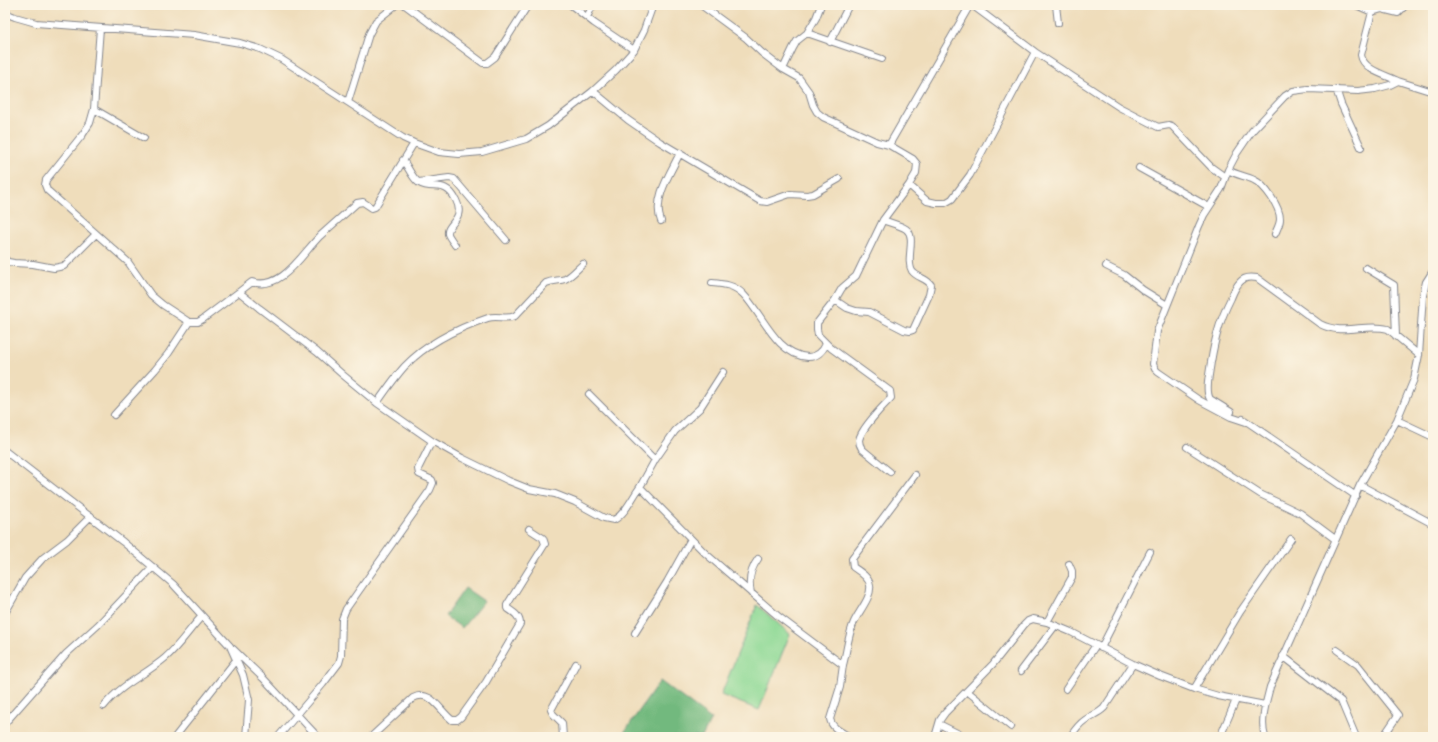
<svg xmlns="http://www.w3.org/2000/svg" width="1438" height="742" font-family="'Playpen Sans',sans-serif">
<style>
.green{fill:#8ed995;stroke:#54847a}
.forest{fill:#72b97e;stroke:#46746e}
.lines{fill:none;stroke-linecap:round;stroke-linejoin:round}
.minor-casing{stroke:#85868c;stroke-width:8}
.minor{stroke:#fff;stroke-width:6}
</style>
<rect width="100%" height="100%" fill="#fcf5e5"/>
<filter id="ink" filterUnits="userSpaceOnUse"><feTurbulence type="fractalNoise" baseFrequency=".025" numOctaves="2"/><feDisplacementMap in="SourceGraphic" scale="8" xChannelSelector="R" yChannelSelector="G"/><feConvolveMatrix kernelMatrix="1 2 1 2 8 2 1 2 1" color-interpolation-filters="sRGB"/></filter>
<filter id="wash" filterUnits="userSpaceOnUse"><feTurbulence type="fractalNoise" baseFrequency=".012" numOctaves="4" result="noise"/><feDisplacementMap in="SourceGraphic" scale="16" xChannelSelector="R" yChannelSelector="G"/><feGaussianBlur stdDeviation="0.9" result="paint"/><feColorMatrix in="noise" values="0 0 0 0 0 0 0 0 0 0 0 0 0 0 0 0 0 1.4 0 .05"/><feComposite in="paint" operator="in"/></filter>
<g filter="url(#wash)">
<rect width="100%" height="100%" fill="#efddbb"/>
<!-- green -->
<path class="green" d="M757,605L790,634L759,710L721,695Z"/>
<!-- forest -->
<path class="forest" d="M465,588L484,601L462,628L445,616Z
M660,681L711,719L702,737H621Z"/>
</g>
<g filter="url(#ink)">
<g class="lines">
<!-- minor casing -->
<g class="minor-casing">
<path id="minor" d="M405,5L483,63H487L495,57L528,5
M571,5L594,23L634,50
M701,5L746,38L762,53L783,69L799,78L809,92L813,105L817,112L823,117L877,142L889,145L970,5
M972,5L1035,52L1119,107L1158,127L1169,125L1172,126L1211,167L1225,177
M1056,5L1058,23
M1356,5L1372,12L1361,55C1363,70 1386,75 1398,81
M1372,12L1382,9L1398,13L1406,5
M5,13L15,17L36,23L194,35L240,43L260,49L281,59L403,138L414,143L439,152L459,154L482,152L526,139L548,126L593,91L616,70L634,50L644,30L653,5
M587,17L593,5
M100,28L94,109L90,123L83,134L46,180L45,185L47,190L128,262L151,295L163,305L189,322H198L203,319L239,292L259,308L317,352L343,375L377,403L432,441L462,458L509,481L529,489L555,494L575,502L604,518L614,520C626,513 632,498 640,487L705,553L779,617L843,665L840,687L830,719C832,729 842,732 850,737
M807,33L882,59
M830,42L849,5
M783,69L793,48L797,41L807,33L816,18L821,5
M1336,89L1341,104L1361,147
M593,91L628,120L660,142L760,201L767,202L790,194L807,195L813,194L839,179
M348,102L369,34L376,21L396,5
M94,109L144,138
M889,145L913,159L917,164L916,173L909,185L883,220L856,276L842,288L835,300L817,323V329L818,335L831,348L890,391L891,398C883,406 861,429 859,440C859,443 860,446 862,449L890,472
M403,160C408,167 412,178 419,183C433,191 445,179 456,200C466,219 446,224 448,234C449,237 453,242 455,245
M1139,168L1209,207
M1228,170C1236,175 1246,176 1254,180C1265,185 1280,207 1280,219C1280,224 1277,229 1275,234
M419,182L449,178L454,179L506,240
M909,185L927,201L936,203H945L952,199L970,175L1035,52
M661,221C652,199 671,172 680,153
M5,259L8,262L14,263L33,264L54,268L64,266L96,234
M1106,266L1124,275L1143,290L1167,305
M1366,268L1394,285L1396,336
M712,283C724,284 734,285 743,294C762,313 776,355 808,357C817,357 823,351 826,344
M239,292L252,282C282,291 301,255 320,236C332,225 345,214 357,203L363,202L372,208L375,207L414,143
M835,300L847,308L856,311L869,312L904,330L910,331L913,330L929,295L931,285C927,278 917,278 912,271C905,259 917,237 906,229C900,225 890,223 883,220
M589,394L655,460
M377,403C386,390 395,377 405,366C428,342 458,328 488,318C497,315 506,320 515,316L546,283C553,280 559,281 565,279C572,276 577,269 583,264
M1231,412L1210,399C1206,392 1208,382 1209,375C1213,347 1218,323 1231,298C1233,293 1236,286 1240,282C1244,277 1251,277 1257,278L1320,324C1343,336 1365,323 1388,329L1419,355
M114,415L155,370L168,354L189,322
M1243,419L1356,496
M1397,420L1433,437
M1246,422L1231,417L1199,400L1158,372L1155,369L1153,364L1157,331L1199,226L1204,215L1221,189L1228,170L1237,153L1252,131L1285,96L1293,91L1308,89L1358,91L1375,89L1390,85L1398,81L1433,92
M1187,447L1260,494L1300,513L1335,539
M5,451L123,542L173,584L230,646L243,675L249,700L246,737
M1360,485L1433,524
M640,487L655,460L675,431L700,408L723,372
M751,593C748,580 750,570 758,559
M5,613L25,578L43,558L67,540L91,516
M1047,622L1072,577V571L1069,564
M635,633L667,582L691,539
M1101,648L1150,552
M233,649L263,678L318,737
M1337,650L1358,665L1398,715L1383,737
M1283,656L1341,701L1356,737
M843,665C847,651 848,635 854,622C859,611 872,597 870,585C869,577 859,571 853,567L852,559L915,475
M1021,671L1055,626
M1066,689L1096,645
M1194,689L1240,612L1291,539
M967,691L1011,727
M104,706C120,685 145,675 165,658C179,646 189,630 202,616
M5,723L66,654L98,625L153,567
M939,724L965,737
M175,737L236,660
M278,737L323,684L339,663L341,656L342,619L346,609L430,490L433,483L432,480L419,474L418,469L432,441
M371,737L413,698C431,689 439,710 452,720H457L461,717L486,682L520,624C520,616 513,612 507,608V605L545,544L543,538L529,529
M563,737L562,723L553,714L551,710L576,664
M935,737L940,720L945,713L993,664L1024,625L1028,621L1033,619L1047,622L1071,632L1133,664L1160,676L1194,689L1218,696L1265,705
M1070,737C1074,731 1079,724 1085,720C1092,715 1098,714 1104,708L1133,664
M1220,737L1236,700
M1265,737C1260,721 1266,703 1270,687L1360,485L1397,420L1414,379L1419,355L1423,295L1426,282L1433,271"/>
</g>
<!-- minor -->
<use href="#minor" class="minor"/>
</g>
</g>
<!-- margin -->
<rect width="1438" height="742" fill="none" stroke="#fcf5e5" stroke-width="20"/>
</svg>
